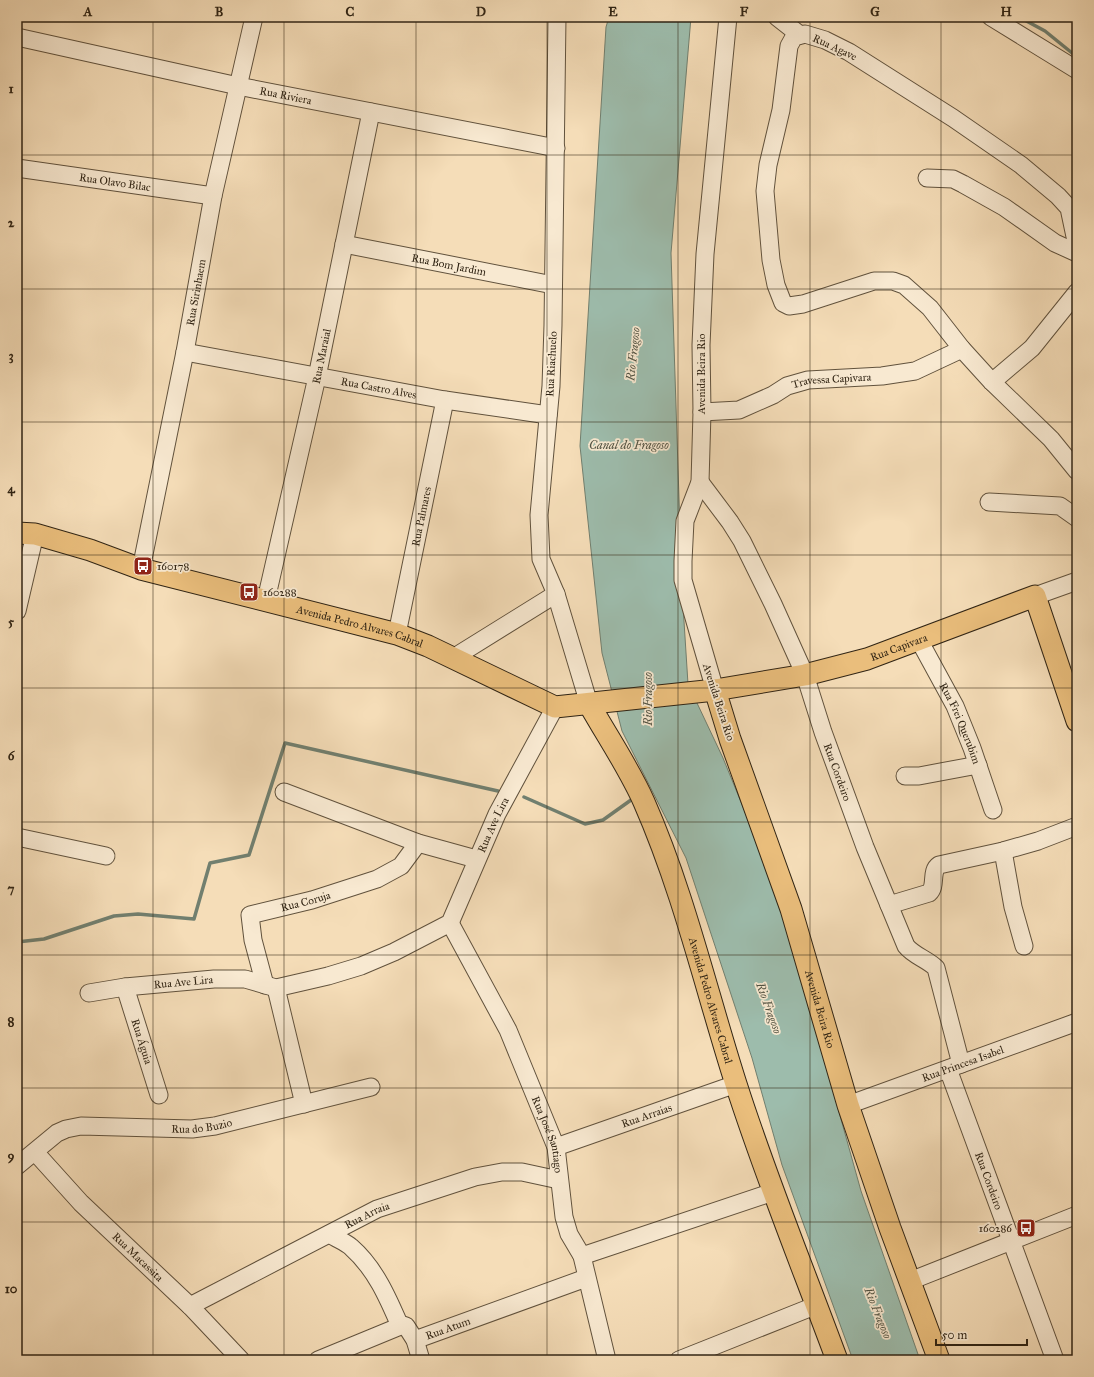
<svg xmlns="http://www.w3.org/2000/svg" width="1094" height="1377" font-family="'IM FELL Great Primer',serif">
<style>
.water{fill:#9dbcac;stroke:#717f6f}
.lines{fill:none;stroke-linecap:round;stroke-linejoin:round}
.stream{stroke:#717f6f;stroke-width:3.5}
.minor-casing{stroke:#61523d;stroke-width:19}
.major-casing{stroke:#302414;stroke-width:23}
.minor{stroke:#f8e9d1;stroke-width:17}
.major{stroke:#eabe7c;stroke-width:21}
.grid{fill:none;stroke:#302414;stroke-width:1;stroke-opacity:0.55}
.labels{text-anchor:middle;stroke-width:3.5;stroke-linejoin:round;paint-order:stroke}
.street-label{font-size:11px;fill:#302414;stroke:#f8e9d1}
.poi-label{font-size:11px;fill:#302414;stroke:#f8e9d1;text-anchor:start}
.water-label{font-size:12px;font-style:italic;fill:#515242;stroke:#f8e9d1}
.neatline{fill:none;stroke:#302414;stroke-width:1.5}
.grid-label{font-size:13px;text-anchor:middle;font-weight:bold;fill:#302414}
</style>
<rect width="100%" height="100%" fill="#f5ddb8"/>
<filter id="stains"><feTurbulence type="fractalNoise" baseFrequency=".005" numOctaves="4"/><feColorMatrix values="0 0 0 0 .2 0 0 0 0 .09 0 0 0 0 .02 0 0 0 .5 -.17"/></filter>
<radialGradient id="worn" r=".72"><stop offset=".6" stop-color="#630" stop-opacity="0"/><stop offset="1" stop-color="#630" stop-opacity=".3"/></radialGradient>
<!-- water -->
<path class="water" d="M609,17H691L671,253L682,590L688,684L723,758L799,944L820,1044L861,1191L920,1360H853L782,1165L752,1058L686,858L622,731L602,653L580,446L606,27Z"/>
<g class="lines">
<!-- stream -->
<path class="stream" d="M1019,17L1045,31L1077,57
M524,797L585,824L603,820L631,800
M17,942L44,939L114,916L138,914L194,919L210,863L249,855L285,743L498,791"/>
<!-- minor casing -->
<g class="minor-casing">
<g id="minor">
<path d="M557,17L553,325L551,386L539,515L541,559L556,594L589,704"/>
<path d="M777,17L800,35"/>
<path d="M991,17L1077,70"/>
<path id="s1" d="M17,37L238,86L556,148"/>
<path id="s2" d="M17,168L213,196"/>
<path d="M927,178L953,179L963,184L1004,207L1055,243L1077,253"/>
<path id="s3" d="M344,244L553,285"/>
<path d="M1077,246L1069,208L1058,196L1021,165L953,118L849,52L825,40L805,34L794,37L789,46L781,110L768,165L765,191L771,260L776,285L783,303L789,306L803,304L874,281H893L904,285L930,308L962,349L992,382L1051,439L1077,471"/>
<path id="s4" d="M185,352L445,400L548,415"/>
<path d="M992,382L1032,348L1077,292"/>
<path id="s5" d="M702,412L739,410L773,395L787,386L808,380L882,376L915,371L962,349"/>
<path id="s6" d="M700,482L730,522L742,541L773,604L805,675L823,732L865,847L906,946C914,956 927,959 936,968L961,1064"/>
<path d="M989,502L1060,506L1077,518"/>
<path id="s7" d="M141,569L185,352L213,196L254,17"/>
<path d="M1035,596L1077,581"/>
<path id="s8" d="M266,600L317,377L371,112"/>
<path d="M17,611L35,534"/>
<path id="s9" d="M397,634L445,400"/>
<path id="s10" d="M919,640L955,706L972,748L993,810"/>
<path d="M453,658L556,594"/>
<path d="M715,690L683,580V561L685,521L700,482L702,412L701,345L705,254L728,17"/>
<path d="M905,776H919L978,765"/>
<path d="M284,792L418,843L476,859"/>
<path d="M17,837L106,856"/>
<path d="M1003,851L1013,907L1024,946"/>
<path d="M889,905L929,893C937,886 930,871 939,865L1003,851L1038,841L1077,826"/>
<path id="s11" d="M450,923L508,1030L556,1147L564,1217L569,1234L582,1256L607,1360"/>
<path id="s12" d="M265,985L253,940L250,915L312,900L377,879L401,866L418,843"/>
<path id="s13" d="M125,987L159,1095"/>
<path d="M276,988L304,1104"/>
<path id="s14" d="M89,993L125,987L214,979H245L276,988L328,976L361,966L394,952L450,923L497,814L555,707"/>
<path id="s15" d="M948,1069L1055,1360"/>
<path id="s16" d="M848,1105L1077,1022"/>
<path id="s17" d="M556,1147L736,1084"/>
<path id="s18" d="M35,1152L81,1203L190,1306L241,1360"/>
<path id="s19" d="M17,1166L57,1133L66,1129L81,1126L192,1129L215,1126L371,1087"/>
<path d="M330,1234C337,1239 345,1242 351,1247C375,1268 388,1298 400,1326"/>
<path d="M582,1256L773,1192"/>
<path d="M910,1281L1077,1215"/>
<path id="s20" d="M190,1306L377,1209L475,1177L502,1172H522L559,1180"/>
<path id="s21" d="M415,1340L586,1278"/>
<path d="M318,1360L403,1325L406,1326L415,1340L421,1360"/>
<path d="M679,1360L817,1305"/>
</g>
</g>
<!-- major casing -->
<g class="major-casing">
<g id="major">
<path id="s22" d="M17,533L35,534L90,550L141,569L397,634L428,646L555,707L715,690L805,675L867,659L1035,596L1077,721"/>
<path id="s23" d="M715,690L730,739L791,909L848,1105L890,1228L939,1360"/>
<path id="s24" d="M589,704C607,736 629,768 644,802C684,893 706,990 736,1084C766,1178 803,1268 837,1360"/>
</g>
</g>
<!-- minor -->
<use href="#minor" class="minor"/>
<!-- major -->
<use href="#major" class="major"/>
</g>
<!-- grid -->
<path class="grid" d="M153,17V1360M284,17V1360M416,17V1360M547,17V1360M678,17V1360M810,17V1360M941,17V1360M17,155H1077M17,289H1077M17,422H1077M17,555H1077M17,688H1077M17,822H1077M17,955H1077M17,1088H1077M17,1222H1077"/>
<!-- icons -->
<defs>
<g id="bus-square" transform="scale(1)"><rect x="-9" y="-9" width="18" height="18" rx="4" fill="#8f2418" stroke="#f8e9d1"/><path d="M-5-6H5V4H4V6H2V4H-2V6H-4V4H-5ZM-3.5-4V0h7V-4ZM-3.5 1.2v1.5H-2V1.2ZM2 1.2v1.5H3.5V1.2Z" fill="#fff"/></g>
</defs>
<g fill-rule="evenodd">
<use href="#bus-square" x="143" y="566"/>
<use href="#bus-square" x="249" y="592"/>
<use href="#bus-square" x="1026" y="1228"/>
</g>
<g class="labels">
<!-- street labels -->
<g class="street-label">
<text transform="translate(835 47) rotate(25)" y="4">Rua Agave</text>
<text dy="4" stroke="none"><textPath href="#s1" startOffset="275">Rua Riviera</textPath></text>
<text dy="4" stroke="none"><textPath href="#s2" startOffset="99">Rua Olavo Bilac</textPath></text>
<text dy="4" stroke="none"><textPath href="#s3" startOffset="107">Rua Bom Jardim</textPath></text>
<text dy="4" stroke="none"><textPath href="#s7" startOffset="282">Rua Sirinhaem</textPath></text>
<text dy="4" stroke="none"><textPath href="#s8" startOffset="250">Rua Maraial</textPath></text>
<text transform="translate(551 364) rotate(-87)" y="4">Rua Riachuelo</text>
<text transform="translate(701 374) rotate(-90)" y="4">Avenida Beira Rio</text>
<text dy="4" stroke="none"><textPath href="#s5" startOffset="136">Travessa Capivara</textPath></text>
<text dy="4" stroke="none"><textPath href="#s4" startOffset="197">Rua Castro Alves</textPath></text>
<text dy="4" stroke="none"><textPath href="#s9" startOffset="120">Rua Palmares</textPath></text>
<text dy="4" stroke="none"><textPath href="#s22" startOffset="356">Avenida Pedro Alvares Cabral</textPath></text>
<text dy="4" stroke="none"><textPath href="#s22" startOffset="918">Rua Capivara</textPath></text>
<text transform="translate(719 702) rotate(72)" y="4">Avenida Beira Rio</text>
<text dy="4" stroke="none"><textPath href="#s10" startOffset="93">Rua Frei Querubim</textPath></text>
<text dy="4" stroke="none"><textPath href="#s6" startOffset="323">Rua Cordeiro</textPath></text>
<text dy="4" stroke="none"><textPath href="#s14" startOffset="483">Rua Ave Lira</textPath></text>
<text dy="4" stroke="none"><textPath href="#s12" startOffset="129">Rua Coruja</textPath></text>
<text dy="4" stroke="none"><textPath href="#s14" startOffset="95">Rua Ave Lira</textPath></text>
<text dy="4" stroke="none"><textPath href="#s24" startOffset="322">Avenida Pedro Alvares Cabral</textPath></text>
<text dy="4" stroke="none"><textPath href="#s23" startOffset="336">Avenida Beira Rio</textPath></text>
<text dy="4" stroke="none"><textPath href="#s13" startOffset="57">Rua Águia</textPath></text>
<text dy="4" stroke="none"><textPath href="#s16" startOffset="122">Rua Princesa Isabel</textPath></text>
<text dy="4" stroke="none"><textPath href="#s17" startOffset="96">Rua Arraias</textPath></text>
<text dy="4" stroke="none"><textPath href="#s19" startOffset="198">Rua do Buzio</textPath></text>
<text dy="4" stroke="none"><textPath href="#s11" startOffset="234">Rua José Santiago</textPath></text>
<text dy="4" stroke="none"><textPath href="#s15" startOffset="119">Rua Cordeiro</textPath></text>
<text dy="4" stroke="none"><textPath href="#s20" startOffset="199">Rua Arraia</textPath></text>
<text dy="4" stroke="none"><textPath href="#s18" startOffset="147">Rua Macassita</textPath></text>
<text dy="4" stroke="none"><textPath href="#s21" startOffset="35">Rua Atum</textPath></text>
</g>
<!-- poi labels -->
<g class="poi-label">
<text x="157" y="570">160178</text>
<text x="263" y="596">160288</text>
<text x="1012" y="1232" text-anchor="end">160286</text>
</g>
<!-- water labels -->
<g class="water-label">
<text transform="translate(633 354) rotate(-84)" y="4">Rio Fragoso</text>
<text x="629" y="449">Canal do Fragoso</text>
<text transform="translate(648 699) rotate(-90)" y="4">Rio Fragoso</text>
<text transform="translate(769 1008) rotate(70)" y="4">Rio Fragoso</text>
<text transform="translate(878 1313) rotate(68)" y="4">Rio Fragoso</text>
</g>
</g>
<!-- margin -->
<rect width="1094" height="1377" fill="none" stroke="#f5ddb8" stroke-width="44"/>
<!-- scale -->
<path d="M936 1339v6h91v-6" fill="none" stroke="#302414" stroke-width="2"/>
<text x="942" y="1339" font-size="12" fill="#302414" stroke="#f8e9d1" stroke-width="3" paint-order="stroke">50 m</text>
<rect x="22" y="22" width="1050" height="1333" class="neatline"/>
<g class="grid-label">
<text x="88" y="16">A</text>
<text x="219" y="16">B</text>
<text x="350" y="16">C</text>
<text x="481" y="16">D</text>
<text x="613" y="16">E</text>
<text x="744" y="16">F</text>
<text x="875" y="16">G</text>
<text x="1006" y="16">H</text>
<text x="11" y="93">1</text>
<text x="11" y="227">2</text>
<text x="11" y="360">3</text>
<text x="11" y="493">4</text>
<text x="11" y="626">5</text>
<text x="11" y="760">6</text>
<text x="11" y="893">7</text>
<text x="11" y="1026">8</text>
<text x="11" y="1160">9</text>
<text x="11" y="1293">10</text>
</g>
<rect width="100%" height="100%" filter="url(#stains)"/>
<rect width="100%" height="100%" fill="url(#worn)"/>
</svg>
